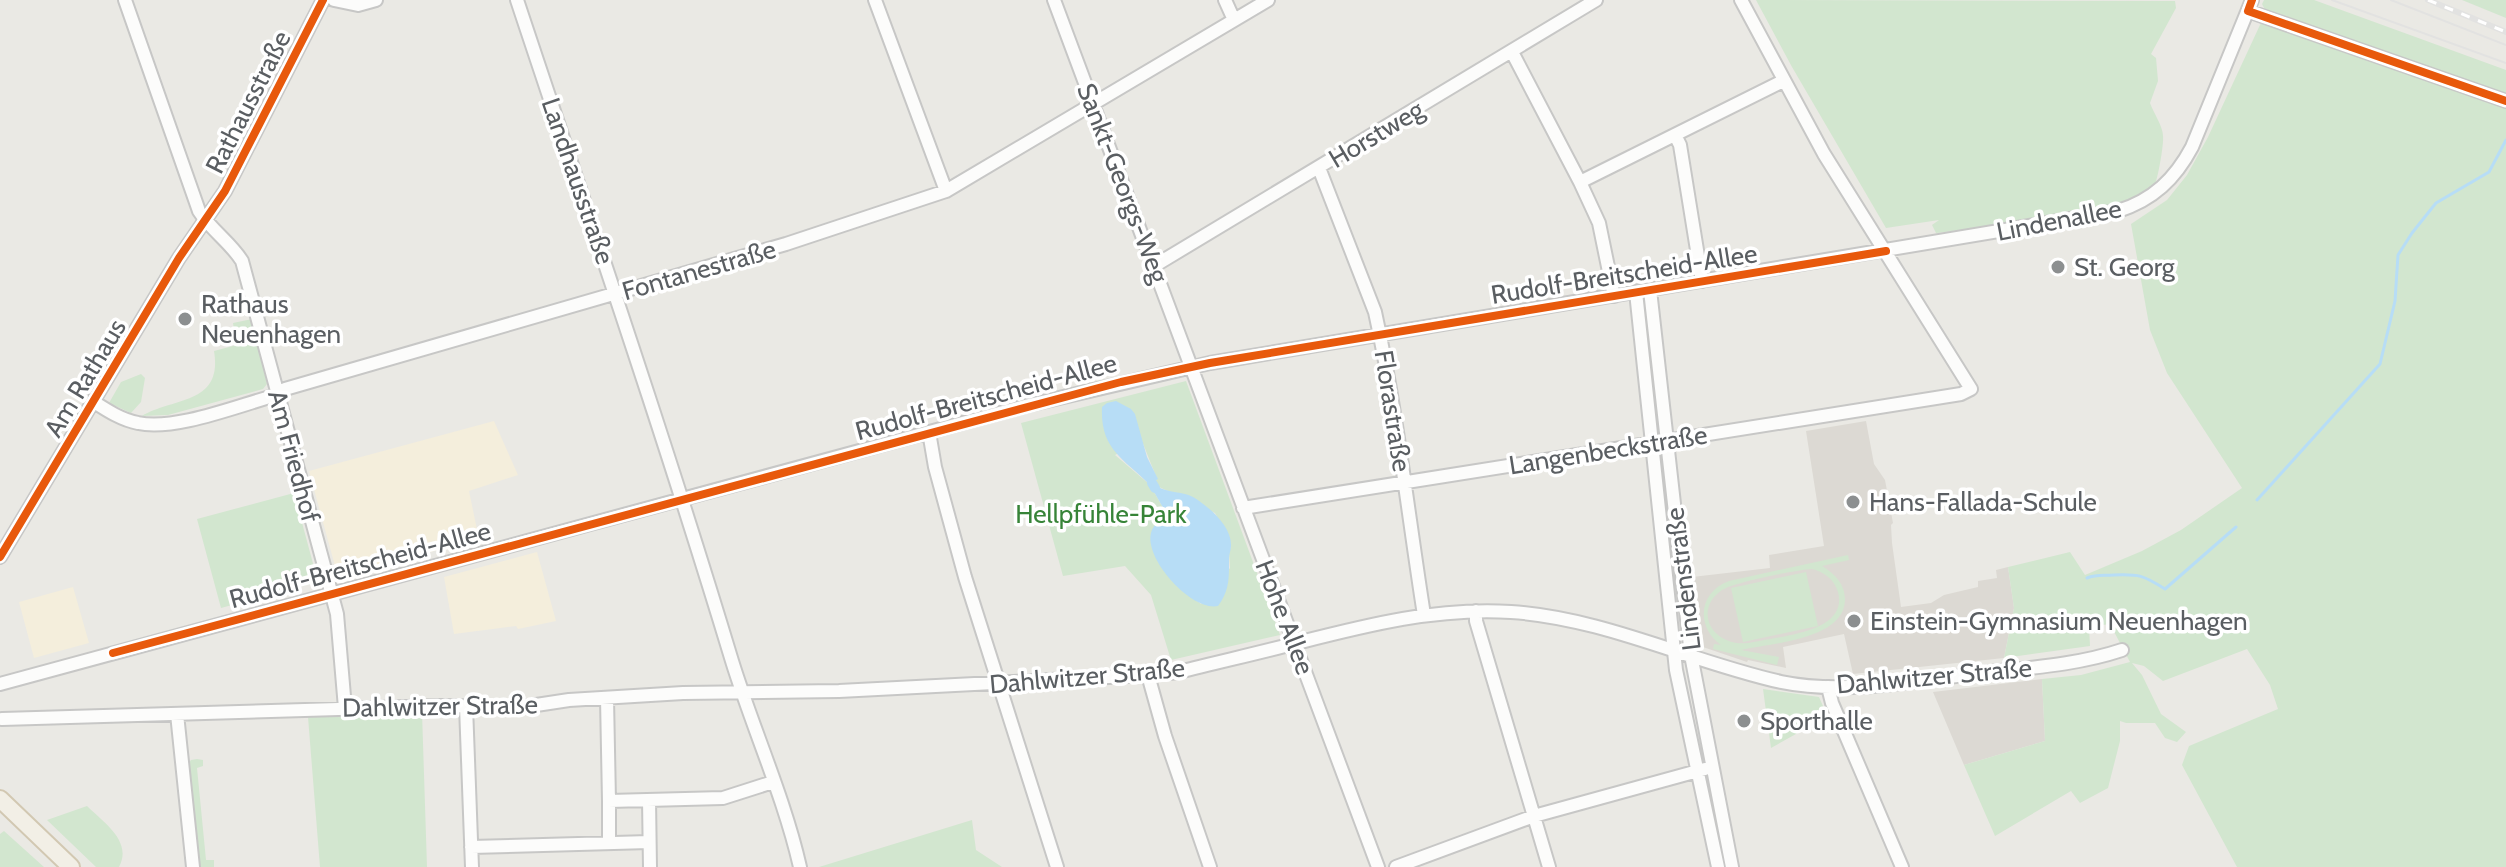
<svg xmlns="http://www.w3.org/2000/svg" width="2506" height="867" font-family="Cabin,sans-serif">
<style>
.commercial{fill:#f4eedc}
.education{fill:#dcd9d3}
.green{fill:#d2e6cf;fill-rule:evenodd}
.water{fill:#b7ddf6}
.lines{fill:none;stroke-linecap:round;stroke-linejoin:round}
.stream{stroke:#b7ddf6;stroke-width:3}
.canal{stroke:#b7ddf6;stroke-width:10}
.minor-casing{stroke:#c7c7c6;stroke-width:16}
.major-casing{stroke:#d2c8b2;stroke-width:20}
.minor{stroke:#fcfcfb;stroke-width:12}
.major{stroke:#f2efe6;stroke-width:16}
.tram{stroke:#e2e2e1;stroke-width:2}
.rail-casing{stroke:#e2e2e1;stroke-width:6}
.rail{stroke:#fff;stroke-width:3;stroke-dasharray:9;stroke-linecap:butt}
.cycleway-casing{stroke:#fff;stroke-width:13}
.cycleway{stroke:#e8590c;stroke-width:8}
.poi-dot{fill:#8c8f90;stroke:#fff;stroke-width:3}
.labels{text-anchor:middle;stroke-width:7;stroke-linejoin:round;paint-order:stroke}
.street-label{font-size:26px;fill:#5a5e62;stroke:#fff}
.poi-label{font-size:26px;fill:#5a5e62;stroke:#fff;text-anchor:start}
.park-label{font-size:26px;fill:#378438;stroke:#fff}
</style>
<rect width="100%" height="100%" fill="#eae9e4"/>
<!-- commercial -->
<path class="commercial" d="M494,421L518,475L469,491L479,539L338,577L309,471Z
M537,552L556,621L518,629L516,626L454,634L444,577Z
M73,587L89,643L34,658L19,602Z"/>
<!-- education -->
<path class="education" d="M1866,421L1874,464L1885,480L1893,523L1891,525L1892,543L1901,607L1931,603L1944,595L1978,587V581L1997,578L1996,570L2008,567L2014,608L2004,658L1853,674L1844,634L1783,647L1786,668L1748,660L1747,662L1700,646L1692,577L1770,568L1769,555L1824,546L1806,431Z
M2042,679L2045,741L1964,765L1933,692Z"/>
<!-- green -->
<path class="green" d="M1756,0L2175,1L2176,8L2151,54L2156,58L2158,81L2150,103C2153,112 2163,126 2163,136C2164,144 2158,178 2155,184C2140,211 1972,228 1936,233L1932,225L1939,220L1886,228L1792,67Z
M2264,0H2314L2506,70V867H2237L2182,765L2189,746L2278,709L2270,685L2247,649L2163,681L2144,666L2132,663L2142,675L2161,714L2186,732L2177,742L2165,738L2155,723H2126L2120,721V741L2108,788L2080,803L2071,791L1995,836L1964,765L2045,741L2042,679L2081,675L2130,662L2110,624L2089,627L2090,646L2004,658L2014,608L2008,567L2070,552L2085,575L2142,551L2181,530L2242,488L2167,373L2150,330L2131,224L2167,200L2187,175L2208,137L2266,12L2262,4Z
M2462,0H2506V18Z
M252,319L267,384L263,389L168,415L142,416C174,397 223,405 214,351L244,343L242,330H234L233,323Z
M141,374L145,378L141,402L131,413L109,403L121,382Z
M1186,381L1280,635L1171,660L1151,595L1125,566L1063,576L1021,423ZM1142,441L1157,479L1149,484L1115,455ZM1157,486L1215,513L1231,545L1229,553L1230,568L1201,604L1191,596L1155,525L1166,513L1153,490Z
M294,493L318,582L221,608L197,519Z
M1848,555L1849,560L1822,566C1835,574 1845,584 1845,600C1844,640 1771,643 1741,650L1779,657L1777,665L1713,649L1714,644L1721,645C1695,626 1699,592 1729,581ZM1812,569C1824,572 1834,579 1838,592C1849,632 1780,636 1754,642C1714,651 1691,611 1722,590C1734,582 1796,570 1812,569Z
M1806,572L1818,626L1743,642L1731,588Z
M1763,689L1819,697L1830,722L1821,720L1771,748Z
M422,712L427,867H320L308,717Z
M197,759L203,760V766L197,768L206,860H214V867H198L185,767L191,760Z
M87,806C103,822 133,841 119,867H96L47,820Z
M972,820L976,850L1002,867H819Z
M4,831L44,867H0V834Z"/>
<!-- water -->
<path class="water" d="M1116,401L1131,409L1135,414L1147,457L1158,479L1149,484C1123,458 1100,449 1102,407L1107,403Z
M1157,486C1166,493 1182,491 1193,497C1208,506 1232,526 1231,546C1231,550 1229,554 1229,558C1229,577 1230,590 1218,606C1192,612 1144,559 1151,533C1153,524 1162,520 1166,513L1153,490Z"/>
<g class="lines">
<!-- stream -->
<path class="stream" d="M2257,500L2380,364L2395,301L2398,255L2412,233L2436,203L2489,172L2506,140
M2087,578C2097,574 2103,576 2114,575C2139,574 2143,575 2165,589L2236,527"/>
<!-- canal -->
<path class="canal" d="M1152,483L1155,488"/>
<!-- minor casing -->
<g class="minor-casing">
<path id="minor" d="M125,0L199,211C211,230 230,242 242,261L337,614L345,708
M334,0L358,5L376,0
M517,0C590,220 665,439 732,661C753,729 784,797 800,867
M875,0L946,191
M1054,0L1378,867
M1225,0L1234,20
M2248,11L2506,101
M1512,52L1580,182L1599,223L1614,296
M1675,135L1680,145L1702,281
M1319,168L1375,312C1397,412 1408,514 1424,615
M1580,182L1783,81
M1154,266L1596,0
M1650,290L1691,655L1732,867
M1636,292L1676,670L1718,867
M94,402C108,411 122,420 138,423C176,431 239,405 277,395L285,389L786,244L946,191L1268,0
M929,432L935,467L965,577L1057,867
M1243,508L1961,394L1971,389L1824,154L1741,0
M0,557L179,258L225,191L323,0
M1476,611V621L1549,867
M1148,675L1165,736L1210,867
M0,684L1029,405L1210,363L2118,211C2153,200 2175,179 2192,147L2252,0
M1828,687L1832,703L1902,867
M607,698L609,801L723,798L773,782
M466,706L472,867
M177,714L193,867
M2,719L440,706L523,707L569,700L683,693L839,691L1148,675L1179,672C1214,663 1250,655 1285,646C1360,627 1433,607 1511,612C1604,618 1691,662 1781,682C1844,695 1910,681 1973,674C2024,668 2074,666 2122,650
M649,800L650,867
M609,801V843
M471,847L649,842
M1396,867L1534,816L1705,769"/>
</g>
<!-- major casing -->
<g class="major-casing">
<path id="major" d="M0,799L71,867"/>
</g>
<!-- minor -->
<use href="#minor" class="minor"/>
<!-- major -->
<use href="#major" class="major"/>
<!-- tram -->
<path class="tram" d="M2332,0L2506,63
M2391,0L2506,45"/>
<!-- rail casing -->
<g class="rail-casing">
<path id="rail" d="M2428,0L2506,32"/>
</g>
<!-- rail -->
<use href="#rail" class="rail"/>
<!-- cycleway casing -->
<g class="cycleway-casing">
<path id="cycleway" d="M2252,0L2248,11L2506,101
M0,557L179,258L225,191L323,0
M113,653L1121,382L1210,363L1886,251"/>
</g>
<!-- cycleway -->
<use href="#cycleway" class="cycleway"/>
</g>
<!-- markers -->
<g class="poi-dot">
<circle cx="2058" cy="267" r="8"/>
<circle cx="185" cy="319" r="8"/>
<circle cx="1853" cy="502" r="8"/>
<circle cx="1854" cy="621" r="8"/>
<circle cx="1744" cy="721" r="8"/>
</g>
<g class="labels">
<!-- street labels -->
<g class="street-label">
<text transform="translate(248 102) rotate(-63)" y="9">Rathausstraße</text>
<text transform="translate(1376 134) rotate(-31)" y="9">Horstweg</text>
<text transform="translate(578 181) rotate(71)" y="9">Landhausstraße</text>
<text transform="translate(1123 183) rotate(69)" y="9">Sankt-Georgs-Weg</text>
<text transform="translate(2059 220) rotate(-11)" y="9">Lindenallee</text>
<text transform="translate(699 270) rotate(-16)" y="9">Fontanestraße</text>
<text transform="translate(1624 274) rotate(-9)" y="9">Rudolf-Breitscheid-Allee</text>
<text transform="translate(85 378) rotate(-59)" y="9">Am Rathaus</text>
<text transform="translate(986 397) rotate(-15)" y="9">Rudolf-Breitscheid-Allee</text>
<text transform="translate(1393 411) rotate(81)" y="9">Florastraße</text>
<text transform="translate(1608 450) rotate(-9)" y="9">Langenbeckstraße</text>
<text transform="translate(294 456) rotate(75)" y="9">Am Friedhof</text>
<text transform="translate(360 565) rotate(-15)" y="9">Rudolf-Breitscheid-Allee</text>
<text transform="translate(1683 579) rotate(-97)" y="9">Lindenstraße</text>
<text transform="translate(1285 617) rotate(69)" y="9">Hohe Allee</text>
<text transform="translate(1087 676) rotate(-5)" y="9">Dahlwitzer Straße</text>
<text transform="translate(1934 676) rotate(-5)" y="9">Dahlwitzer Straße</text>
<text transform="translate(440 706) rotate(-1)" y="9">Dahlwitzer Straße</text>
</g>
<!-- poi labels -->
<g class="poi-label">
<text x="2074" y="276">St. Georg</text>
<text x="201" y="313">Rathaus<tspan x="201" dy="30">Neuenhagen</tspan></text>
<text x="1869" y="511">Hans-Fallada-Schule</text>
<text x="1870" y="630">Einstein-Gymnasium Neuenhagen</text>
<text x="1760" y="730">Sporthalle</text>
</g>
<!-- park labels -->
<g class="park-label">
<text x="1101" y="523">Hellpfühle-Park</text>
</g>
</g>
</svg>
